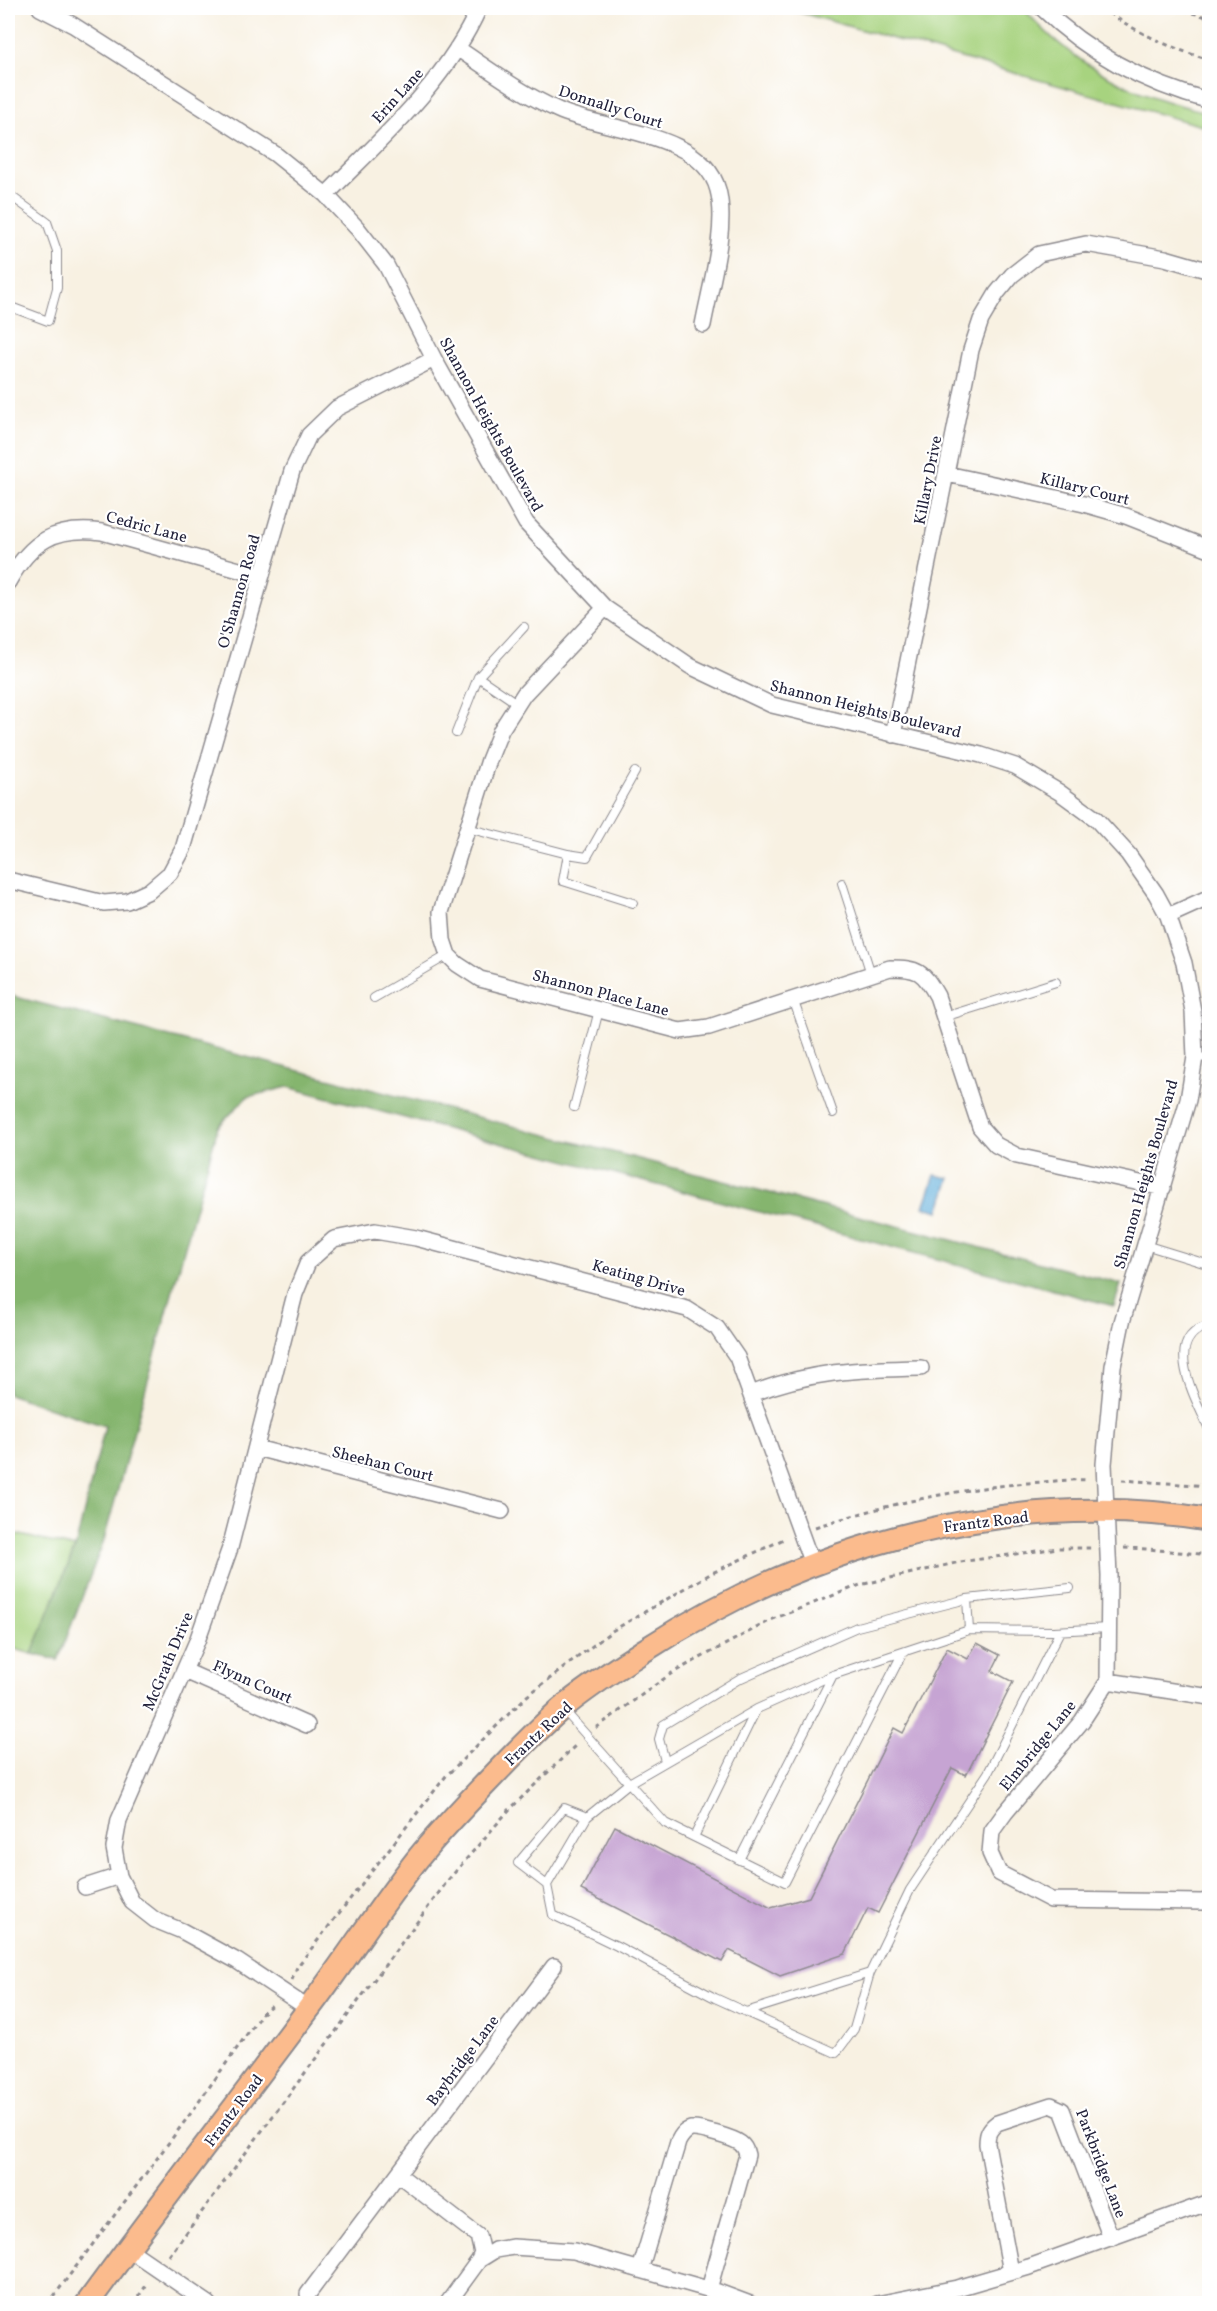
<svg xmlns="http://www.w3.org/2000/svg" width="1217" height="2311" font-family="Vollkorn,serif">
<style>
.green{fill:#a7d37f;stroke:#647a5d;stroke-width:1.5}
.forest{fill:#85b56e;stroke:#546c54;stroke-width:1.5}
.water{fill:#60aeda;stroke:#41688a;stroke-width:1.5}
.building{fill:#c6a4d3}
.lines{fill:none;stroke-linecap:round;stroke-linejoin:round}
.lane-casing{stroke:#8d8a8e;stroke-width:10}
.street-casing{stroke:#8d8a8e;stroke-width:18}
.primary-casing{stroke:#8d8a8e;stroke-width:26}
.path{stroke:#8d8a8e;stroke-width:3;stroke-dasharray:4.5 4.5;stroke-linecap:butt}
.lane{stroke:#fff;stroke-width:8}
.street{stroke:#fff;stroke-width:15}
.primary{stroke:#fbbb8d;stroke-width:22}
.labels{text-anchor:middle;stroke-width:4.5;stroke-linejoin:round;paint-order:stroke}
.street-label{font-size:16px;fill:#22223b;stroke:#fff}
</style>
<rect width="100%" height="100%" fill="#fff"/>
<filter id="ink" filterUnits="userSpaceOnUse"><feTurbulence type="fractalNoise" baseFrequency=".0167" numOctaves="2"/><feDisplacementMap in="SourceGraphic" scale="12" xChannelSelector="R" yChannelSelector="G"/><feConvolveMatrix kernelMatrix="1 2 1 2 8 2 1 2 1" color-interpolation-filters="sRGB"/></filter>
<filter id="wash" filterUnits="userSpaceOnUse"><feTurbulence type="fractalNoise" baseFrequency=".008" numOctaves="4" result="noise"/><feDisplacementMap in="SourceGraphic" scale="24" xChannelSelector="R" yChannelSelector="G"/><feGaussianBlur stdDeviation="1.35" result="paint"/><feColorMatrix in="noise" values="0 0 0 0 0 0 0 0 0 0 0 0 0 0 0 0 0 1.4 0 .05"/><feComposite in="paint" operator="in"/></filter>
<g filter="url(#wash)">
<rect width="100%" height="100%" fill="#f8f1e2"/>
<!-- green -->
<path class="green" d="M784,8H1023C1059,50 1107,81 1160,99C1176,105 1193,108 1209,113V128Z
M8,1532L75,1548L32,1654L8,1647Z"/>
<!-- forest -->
<path class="forest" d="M8,995L1121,1284L1114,1306L288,1087L247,1097L218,1127L104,1540L58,1660L32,1654L75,1548L105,1426L8,1394Z"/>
<!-- water -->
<path class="water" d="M935,1175L950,1178L939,1211L924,1207Z"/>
<g id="blocks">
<!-- building -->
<path class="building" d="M977,1643L1000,1655L992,1671L1013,1682L966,1775L952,1768L878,1913L868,1908L845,1954L780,1976L729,1950L722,1962L581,1890L615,1826L771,1908L809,1897L894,1728L903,1733L947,1648L968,1659Z"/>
</g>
</g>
<g filter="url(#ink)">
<use href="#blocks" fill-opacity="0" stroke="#8d8a8e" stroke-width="1.5"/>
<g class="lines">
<!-- lane casing -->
<g class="lane-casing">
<path id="lane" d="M8,194L47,222L57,251V288L48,321L8,306
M518,704L478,677L524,627
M456,733L478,677
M467,828L568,854L587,857L635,772
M568,854L563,881L633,903
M842,883L871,974
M374,998L448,955
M793,999L833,1113
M944,1017L1056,982
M1195,1057L1210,1058
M574,1107L599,1010
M1145,1245L1210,1265
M1210,1325C1159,1338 1197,1401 1210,1431
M967,1599L1070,1588
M902,1654L785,1882L665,1823L629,1783L587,1817L547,1885L553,1915L617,1946L715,1998L836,2053L854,2029L870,1973L910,1890L988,1773L1060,1631
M563,1709L629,1783L757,1709L833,1675L969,1630L1054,1631L1108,1628
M665,1761L659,1739L663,1725L739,1679L857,1627L967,1599L969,1630
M694,1837L756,1710
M739,1860L833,1675
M547,1885L518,1863L564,1808L587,1817
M746,2012L870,1973"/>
</g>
<!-- street casing -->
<g class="street-casing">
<path id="street" d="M40,8L73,25L275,154L326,195L358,229L386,265L434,359L526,523L605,608L690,666L772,705L981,755L1015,766L1059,792L1096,819L1128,854L1156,894L1168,916L1184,963L1193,1011L1195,1057L1188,1100L1122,1322L1113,1366L1104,1464L1109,1576L1108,1681L1082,1721L1005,1813L992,1831L990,1853L999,1873L1051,1900L1203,1902L1210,1899
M1042,8C1088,53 1147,84 1210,101
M457,48C490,70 522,94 558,110C604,131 703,132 718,190C728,228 710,287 703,325
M326,195C382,138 446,82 479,8
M947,474L1084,504L1126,516L1210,549
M8,582C31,541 55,526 102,532L261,576
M605,608L524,694L501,730L489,760L441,912L443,940L448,955L457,964L480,979L680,1031L709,1027L890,968C918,968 923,971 937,996L980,1127L996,1145L1017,1156L1163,1188
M893,735L971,350L981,320L997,293L1012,275L1039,254L1086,244L1165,258L1210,271
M8,880L104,903L127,901L149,891L170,873L183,849L292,471L309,435L337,408L434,359
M1168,916L1210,897
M751,1394C809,1371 860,1369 921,1368
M256,1448L502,1511
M185,1671L307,1725
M1108,1681L1210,1697
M85,1887L119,1876
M309,2009L237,1961L182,1931L155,1920L132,1902L119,1876L114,1848L119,1820L197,1641L230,1548L295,1294L308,1262L334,1239L375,1231L416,1238L687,1309L717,1328L737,1357L812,1564
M399,2175L478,2236L482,2253L479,2260
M127,2248L209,2304
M640,2270L678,2142C681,2136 684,2131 691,2129C700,2128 733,2138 740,2143C744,2146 746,2150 747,2155L709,2289
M1011,2272L987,2144C987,2134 989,2129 997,2123L1051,2105L1062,2110L1111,2238
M308,2294L554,1966
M447,2304L479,2260L495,2250L513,2247L574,2251L718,2292L750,2304
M877,2304L957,2288L1029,2267L1210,2202"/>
</g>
<!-- primary casing -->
<g class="primary-casing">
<path id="primary" d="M87,2304C159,2205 234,2109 307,2011C345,1961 380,1906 419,1857C442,1829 468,1802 493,1776C515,1753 537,1730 561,1709C587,1687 617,1668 645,1650C811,1543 1012,1488 1210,1520"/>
</g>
<!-- path -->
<path class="path" d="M1102,8C1135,32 1170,48 1210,60
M1175,8L1210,18
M1122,1480L1210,1486
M815,1527C884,1505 955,1489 1028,1483C1048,1482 1068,1479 1088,1480
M1124,1548L1148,1549L1210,1555
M596,1728L672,1673L773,1619L860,1585L960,1562L1058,1548H1091
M292,1980L297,1967L446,1776L527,1696L612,1631L710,1574L786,1538
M169,2256L449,1879L509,1810L577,1744
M48,2304L188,2117L262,2013L272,2005
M133,2304L148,2283"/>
<!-- lane -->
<use href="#lane" class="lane"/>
<!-- street -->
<use href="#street" class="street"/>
<!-- primary -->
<use href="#primary" class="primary"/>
</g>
</g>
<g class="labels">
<!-- street labels -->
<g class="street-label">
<text transform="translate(397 95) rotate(-48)" y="6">Erin Lane</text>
<text transform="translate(611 106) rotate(18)" y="6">Donnally Court</text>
<text transform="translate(492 424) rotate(61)" y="6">Shannon Heights Boulevard</text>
<text transform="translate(927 480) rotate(-79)" y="6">Killary Drive</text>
<text transform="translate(1085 488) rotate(14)" y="6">Killary Court</text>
<text transform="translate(147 526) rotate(15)" y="6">Cedric Lane</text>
<text transform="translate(238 591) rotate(-74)" y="6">O'Shannon Road</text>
<text transform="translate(866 708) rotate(14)" y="6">Shannon Heights Boulevard</text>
<text transform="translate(601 992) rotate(15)" y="6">Shannon Place Lane</text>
<text transform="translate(1145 1174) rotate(-74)" y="6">Shannon Heights Boulevard</text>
<text transform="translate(639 1277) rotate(16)" y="6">Keating Drive</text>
<text transform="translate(383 1463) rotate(14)" y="6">Sheehan Court</text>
<text transform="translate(986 1521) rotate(-7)" y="6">Frantz Road</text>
<text transform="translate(167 1661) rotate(-67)" y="6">McGrath Drive</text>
<text transform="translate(253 1681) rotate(24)" y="6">Flynn Court</text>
<text transform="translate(538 1733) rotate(-43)" y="6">Frantz Road</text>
<text transform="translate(1037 1745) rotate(-51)" y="6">Elmbridge Lane</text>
<text transform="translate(462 2060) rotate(-53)" y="6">Baybridge Lane</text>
<text transform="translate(233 2110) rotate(-53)" y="6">Frantz Road</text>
<text transform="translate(1102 2163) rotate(69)" y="6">Parkbridge Lane</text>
</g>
</g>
<!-- margin -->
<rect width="1217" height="2311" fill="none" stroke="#fff" stroke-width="30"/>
</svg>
